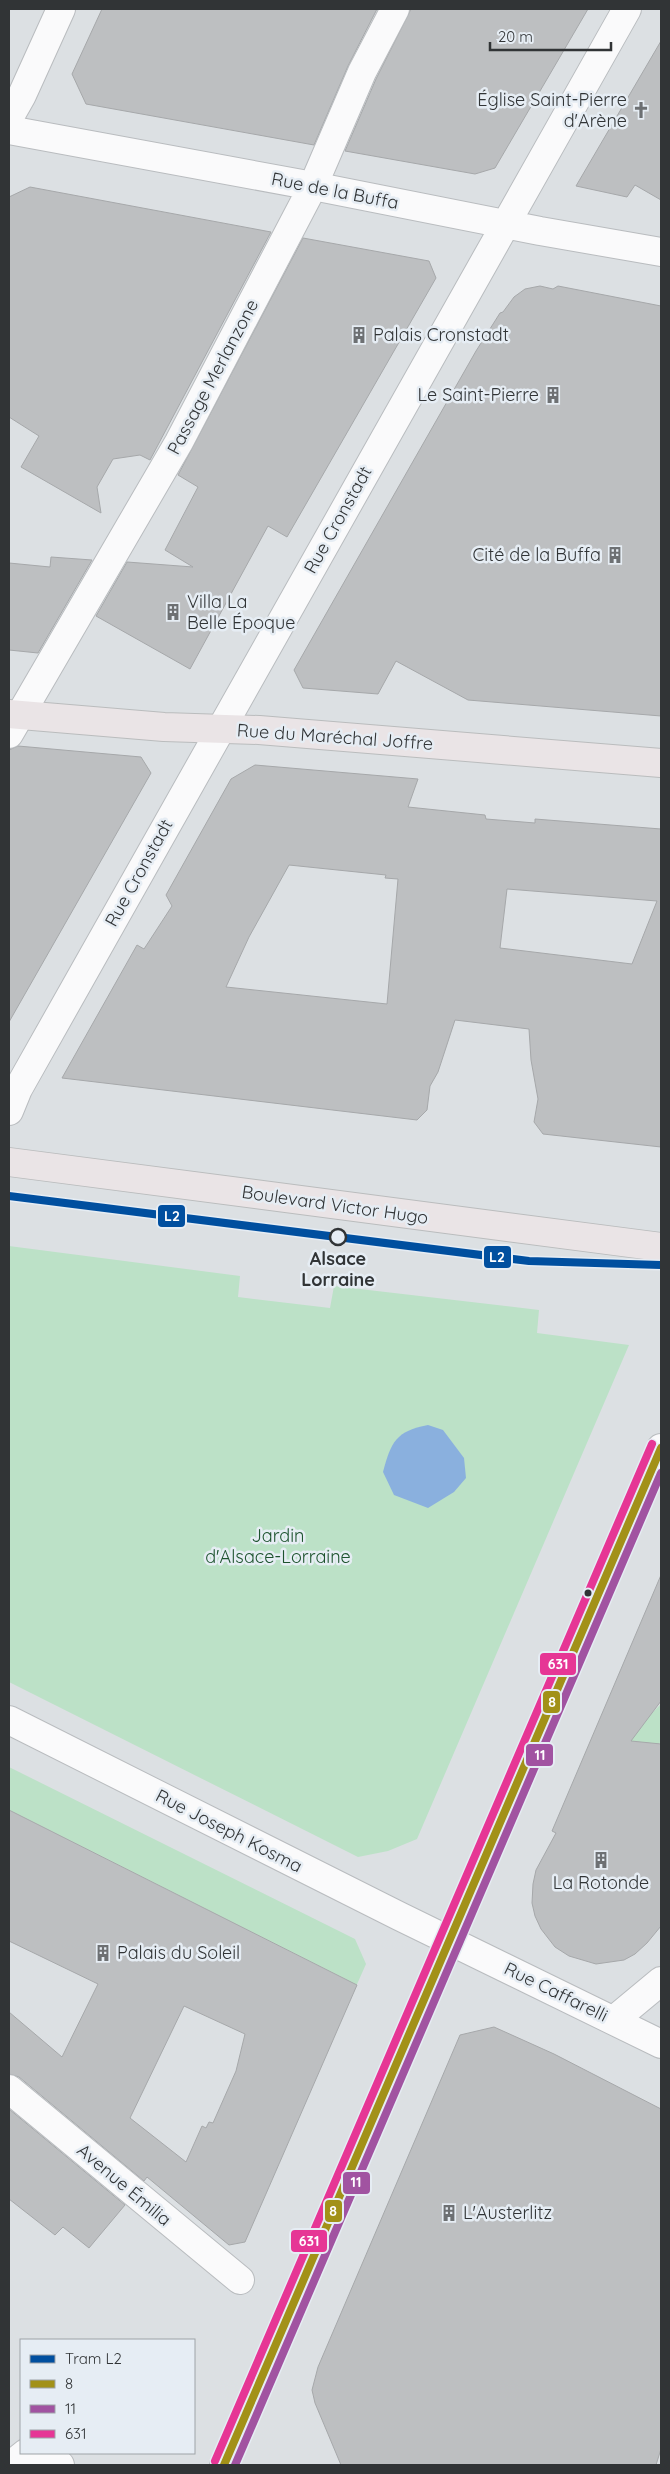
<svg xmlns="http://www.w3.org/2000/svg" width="670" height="2474" font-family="Quicksand,sans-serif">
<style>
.green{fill:#bce1c7}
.water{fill:#8ab0de}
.building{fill:#bdbfc1;stroke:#a6a8aa;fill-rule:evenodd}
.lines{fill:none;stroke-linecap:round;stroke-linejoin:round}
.minor-casing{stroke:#b9bcbf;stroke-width:30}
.major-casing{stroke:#babcbd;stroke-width:30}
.minor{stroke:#fafafb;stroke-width:28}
.major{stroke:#eae4e6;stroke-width:28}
.bus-1-casing{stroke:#e6edf4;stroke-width:11}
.bus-2-casing{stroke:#e6edf4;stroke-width:11}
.bus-3-casing{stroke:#e6edf4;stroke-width:11}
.bus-1{stroke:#a29118;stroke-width:8}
.bus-2{stroke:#a153a1;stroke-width:8}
.bus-3{stroke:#e63695;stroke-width:8}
.tram-1-casing{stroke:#e6edf4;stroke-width:11}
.tram-1{stroke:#004f9f;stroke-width:8}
.stop-dot{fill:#e6edf4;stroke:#313436;stroke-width:2.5}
.bus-dot{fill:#313436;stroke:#e6edf4;stroke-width:2}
.labels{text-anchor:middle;stroke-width:5;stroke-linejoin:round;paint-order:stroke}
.poi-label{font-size:18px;fill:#313436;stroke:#e6edf4;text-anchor:start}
.street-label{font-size:18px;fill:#313436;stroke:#e6edf4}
.stop-label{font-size:18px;font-weight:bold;fill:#313436;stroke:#e6edf4}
.park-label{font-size:18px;fill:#1d532e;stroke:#e6edf4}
.line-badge{stroke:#e6edf4;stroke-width:2}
.badge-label{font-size:14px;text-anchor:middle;font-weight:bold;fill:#fff}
</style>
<rect width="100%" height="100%" fill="#dce0e3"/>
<!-- green -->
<path class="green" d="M9,1246L240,1276L238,1297L330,1308L334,1286L539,1310L537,1333L629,1345L417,1839L388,1851L358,1857L9,1682Z
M661,1704V1741L636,1775L638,1783L661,1807V1838L638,1822L611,1754Z
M9,1767L355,1939L366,1964L354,1991L349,1981L9,1810Z"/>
<!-- water -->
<path class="water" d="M428,1425L443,1430L464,1458L466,1478L454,1492L428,1508L394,1495L383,1472C391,1442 396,1431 428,1425Z"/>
<!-- building -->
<path class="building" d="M102,9H377L348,66L314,145L86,104L72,74Z
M411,9H588L495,168L475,174L345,151L376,79Z
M661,41V200L635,185L627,197L576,186Z
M30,187L271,232L150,460L140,455L113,459L97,487L101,513L21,467L39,436L9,417V197Z
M303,238L429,261L436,278L287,537L268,526L190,669L96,616L127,562L193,567L165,550L198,487L178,475Z
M540,286L553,289L558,286L661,306V716L468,700L396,661L378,694L303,688L294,670L476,351L500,313L503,312L514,297L525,289Z
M51,557L92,560L38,653L9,650V563L50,567Z
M18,746L141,757L151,773L9,1022V750Z
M255,765L418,779L408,807L485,815L486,819L535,823V819L661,829V1147L543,1134L534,1122L538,1099L531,1060L529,1029L455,1020L438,1072L430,1086L427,1110L417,1120L62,1078L137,945L144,949L172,906L166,895L231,779ZM289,865L386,875L385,878L398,879L387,1004L226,987L249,937ZM507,889L520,890L657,901L632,964L500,948Z
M661,1575V1701L631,1741L661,1744V1926L647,1943L635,1954L624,1960L596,1964L569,1956L555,1947L541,1929L535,1916L532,1903L533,1884L536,1870L556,1833L552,1831Z
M9,1810L357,1985L245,2242L229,2245L147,2177L144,2181L19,2077L9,2074V2012L62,2057L98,1984L9,1941ZM184,2006L245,2034L236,2071L213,2123L209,2122L206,2128L202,2126L186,2162L130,2118Z
M494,2027L554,2054L661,2109V2449L656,2465H341L315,2403L312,2390L318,2367L460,2035Z
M9,2109L125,2205L89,2248L63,2227L55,2235L9,2199Z"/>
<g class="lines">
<!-- minor casing -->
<g class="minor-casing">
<path id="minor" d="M9,118L22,95L61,9
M9,130L313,186L540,231L661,252
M9,734L179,442L313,186L362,72L395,9
M9,1111L18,1089L627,9
M9,1720L399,1916L661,2044
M614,2020L661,1981
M9,2089L240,2280
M31,2453L60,2465
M11,2465L26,2453
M224,2465L661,1448"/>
</g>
<!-- major casing -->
<g class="major-casing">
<path id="major" d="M9,714L164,727L259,730L661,763
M9,1162L661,1247"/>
</g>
<!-- minor -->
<use href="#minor" class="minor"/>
<!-- major -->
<use href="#major" class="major"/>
<!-- bus-1 casing -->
<g class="bus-1-casing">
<path id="bus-1" d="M224,2465L661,1448"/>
</g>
<!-- bus-2 casing -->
<g class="bus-2-casing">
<path id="bus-2" d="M235,2465L661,1473"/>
</g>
<!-- bus-3 casing -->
<g class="bus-3-casing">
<path id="bus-3" d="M215,2461L652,1444"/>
</g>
<!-- bus-1 -->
<use href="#bus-1" class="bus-1"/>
<!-- bus-2 -->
<use href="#bus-2" class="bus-2"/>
<!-- bus-3 -->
<use href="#bus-3" class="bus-3"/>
<!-- tram-1 casing -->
<g class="tram-1-casing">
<path id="tram-1" d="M9,1196L529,1261L661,1265"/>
</g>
<!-- tram-1 -->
<use href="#tram-1" class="tram-1"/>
</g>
<!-- icons -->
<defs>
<g id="church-bare" transform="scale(1.35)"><path d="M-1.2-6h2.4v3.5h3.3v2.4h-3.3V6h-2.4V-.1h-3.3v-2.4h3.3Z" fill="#6d7073" stroke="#e6edf4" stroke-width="2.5" paint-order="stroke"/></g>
<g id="building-bare" transform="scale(1.35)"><path d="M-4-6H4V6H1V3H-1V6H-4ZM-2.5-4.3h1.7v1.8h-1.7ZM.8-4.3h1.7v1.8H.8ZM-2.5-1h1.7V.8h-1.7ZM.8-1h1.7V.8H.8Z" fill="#6d7073" stroke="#e6edf4" stroke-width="2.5" paint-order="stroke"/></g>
</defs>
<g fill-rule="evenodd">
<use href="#church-bare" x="641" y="110"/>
<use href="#building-bare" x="359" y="335"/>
<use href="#building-bare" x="553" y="395"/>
<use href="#building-bare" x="615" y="555"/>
<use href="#building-bare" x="173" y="612"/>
<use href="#building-bare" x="601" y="1860"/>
<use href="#building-bare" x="103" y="1953"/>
<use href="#building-bare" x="449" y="2213"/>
</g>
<!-- markers -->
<circle class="stop-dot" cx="338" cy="1237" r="8"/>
<circle class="bus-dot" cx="588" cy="1593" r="4.5"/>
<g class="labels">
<!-- poi labels -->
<g class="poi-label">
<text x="627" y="106" text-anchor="end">Église Saint-Pierre<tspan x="627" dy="21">d'Arène</tspan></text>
<text x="373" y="341">Palais Cronstadt</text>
<text x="539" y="401" text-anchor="end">Le Saint-Pierre</text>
<text x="601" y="561" text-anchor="end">Cité de la Buffa</text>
<text x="187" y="608">Villa La<tspan x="187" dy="21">Belle Époque</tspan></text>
<text x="601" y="1889" text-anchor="middle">La Rotonde</text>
<text x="117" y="1959">Palais du Soleil</text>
<text x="463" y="2219">L'Austerlitz</text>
</g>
<!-- street labels -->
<g class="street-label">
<text transform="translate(335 191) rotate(11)" y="6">Rue de la Buffa</text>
<text transform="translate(213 377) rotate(-62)" y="6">Passage Merlanzone</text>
<text transform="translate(338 520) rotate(-61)" y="6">Rue Cronstadt</text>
<text transform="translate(335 737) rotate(4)" y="6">Rue du Maréchal Joffre</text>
<text transform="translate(139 873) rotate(-61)" y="6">Rue Cronstadt</text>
<text transform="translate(335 1205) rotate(8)" y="6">Boulevard Victor Hugo</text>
<text transform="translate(229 1831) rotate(27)" y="6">Rue Joseph Kosma</text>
<text transform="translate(556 1992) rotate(26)" y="6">Rue Caffarelli</text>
<text transform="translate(124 2185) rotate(40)" y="6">Avenue Émilia</text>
</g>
<!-- stop labels -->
<g class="stop-label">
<text x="338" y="1265">Alsace<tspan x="338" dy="21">Lorraine</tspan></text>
</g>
<!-- park labels -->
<g class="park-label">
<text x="278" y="1542">Jardin<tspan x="278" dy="21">d'Alsace-Lorraine</tspan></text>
</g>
</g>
<g class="line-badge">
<rect x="157" y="1204" width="29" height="24" rx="5" fill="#004f9f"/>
<rect x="483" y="1245" width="29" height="24" rx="5" fill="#004f9f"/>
<rect x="539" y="1652" width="38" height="24" rx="5" fill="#e63695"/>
<rect x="542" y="1690" width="19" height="24" rx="5" fill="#a29118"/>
<rect x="525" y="1743" width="29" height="24" rx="5" fill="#a153a1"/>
<rect x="342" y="2171" width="29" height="24" rx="5" fill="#a153a1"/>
<rect x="324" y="2199" width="19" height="24" rx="5" fill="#a29118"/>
<rect x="290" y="2229" width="38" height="24" rx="5" fill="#e63695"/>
</g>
<g class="badge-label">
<text x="172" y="1221">L2</text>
<text x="497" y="1262">L2</text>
<text x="558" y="1669">631</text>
<text x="552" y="1707">8</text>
<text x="540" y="1760">11</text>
<text x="356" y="2187">11</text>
<text x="333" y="2216">8</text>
<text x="309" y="2246">631</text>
</g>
<!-- border -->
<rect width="670" height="2474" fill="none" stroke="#313436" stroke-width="20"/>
<!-- legend -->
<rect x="20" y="2339" width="175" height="115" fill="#e6edf4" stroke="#9ea3a8"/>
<rect x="30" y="2355" width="25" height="8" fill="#004f9f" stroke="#9ea3a8"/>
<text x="65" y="2364" font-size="15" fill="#313436">Tram L2</text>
<rect x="30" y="2380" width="25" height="8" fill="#a29118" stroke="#9ea3a8"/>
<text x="65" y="2389" font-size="15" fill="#313436">8</text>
<rect x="30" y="2405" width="25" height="8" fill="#a153a1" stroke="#9ea3a8"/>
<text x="65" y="2414" font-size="15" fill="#313436">11</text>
<rect x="30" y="2430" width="25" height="8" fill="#e63695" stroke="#9ea3a8"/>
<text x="65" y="2439" font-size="15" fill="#313436">631</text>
<!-- scale -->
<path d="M490 42v8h121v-8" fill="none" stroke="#313436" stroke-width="2.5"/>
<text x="498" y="42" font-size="15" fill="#313436" stroke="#e6edf4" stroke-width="4" paint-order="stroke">20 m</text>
</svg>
